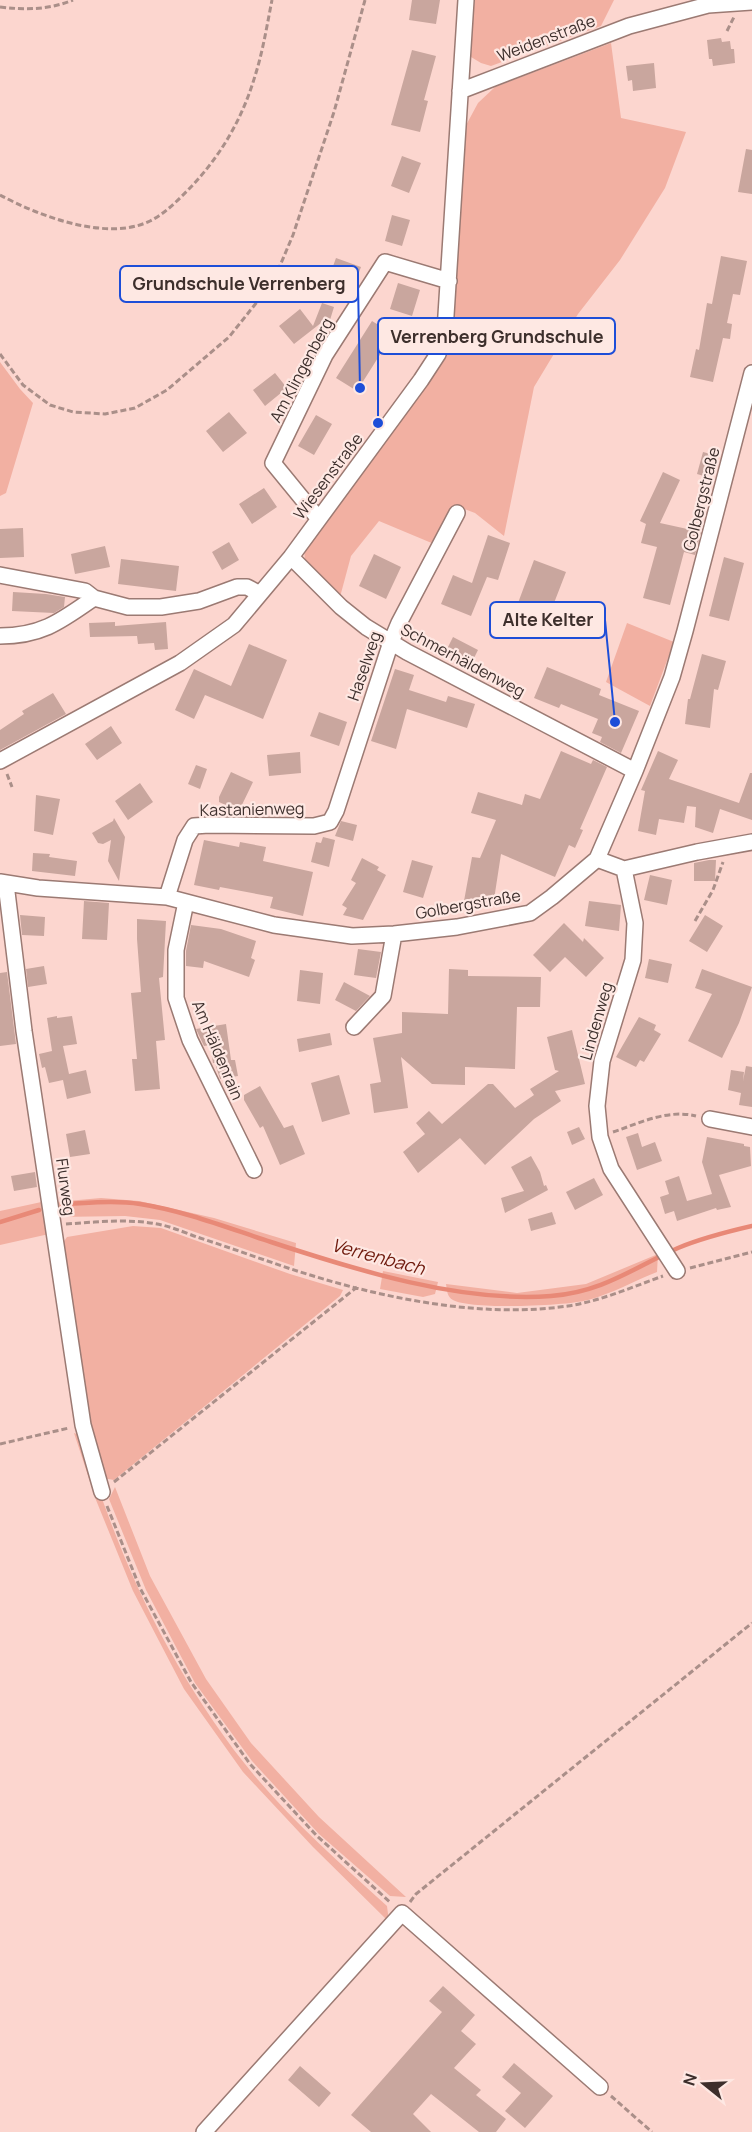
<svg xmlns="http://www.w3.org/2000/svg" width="752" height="2132" font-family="Manrope,sans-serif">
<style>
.green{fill:#f2b0a2}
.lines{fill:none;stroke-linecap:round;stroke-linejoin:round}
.stream{stroke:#e88977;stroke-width:4.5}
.building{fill:#c9a69e}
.minor-casing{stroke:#9b7a73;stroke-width:18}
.path{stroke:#aa8f89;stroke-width:3;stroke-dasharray:6 3;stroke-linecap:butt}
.minor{stroke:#fff;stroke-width:15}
.labels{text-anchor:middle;stroke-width:4.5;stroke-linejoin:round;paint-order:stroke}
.street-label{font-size:16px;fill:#3d2f2c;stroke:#fee8e3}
.water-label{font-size:18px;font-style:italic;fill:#701b0e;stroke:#fee8e3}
.leader{fill:none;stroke:#1d4ed8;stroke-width:2}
.callout-dot{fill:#1d4ed8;stroke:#fee8e3;stroke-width:2}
.callout{fill:#fee8e3;stroke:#1d4ed8;stroke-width:2}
.callout-label{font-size:18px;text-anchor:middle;font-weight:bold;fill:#3d2f2c}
</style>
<rect width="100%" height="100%" fill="#fcd6cf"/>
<!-- green -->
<path class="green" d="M473,0H614L601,26L491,66L481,63L471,57L469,43Z
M611,43L621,118L686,132L665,188L620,260L578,314L534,387L504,536L475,513L454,505L434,544L379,521L351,556L340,597L305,562L304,548L364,470L446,358L453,322L459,168L464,129L478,103L495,87Z
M0,362L20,389L33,403L6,493L0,496Z
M627,623L674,642L650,706L606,682Z
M101,1198L139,1201L214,1218L296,1243L294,1266L160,1220L125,1216L58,1217L56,1202Z
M46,1201L49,1234L0,1245V1211Z
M133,1226L161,1228L290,1274L343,1290L340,1296L114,1480L103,1478L88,1429L60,1247L67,1237Z
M658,1254L657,1272C634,1281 611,1294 588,1300C567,1306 470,1310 453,1300C447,1297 447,1290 446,1284L517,1293L586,1284Z
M383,1271L438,1282L435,1294L423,1297L380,1289Z
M74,1433L82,1436C117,1556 168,1666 245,1764C286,1816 338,1861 387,1906L389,1922L313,1847L243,1772L184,1689L133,1591L96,1500Z
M115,1487L150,1576L206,1679L251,1743L319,1817L406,1897L390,1896L319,1834L252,1761L195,1683L146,1590L109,1499Z"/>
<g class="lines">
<!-- stream -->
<path class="stream" d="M62,1204C88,1203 115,1200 140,1204C185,1211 228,1228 271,1242C356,1270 461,1303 551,1296C603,1292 633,1268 678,1248C702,1238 726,1232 752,1226
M0,1222L39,1210"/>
</g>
<!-- building -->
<path class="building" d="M412,0H440L436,24L409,20Z
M721,38L722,42L730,41L731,49H734L735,63L713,66L712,59H709L707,40Z
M412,50L436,56L424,100L428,101L420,132L391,125Z
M654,63L656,88L633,91L632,80L628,81L626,66Z
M746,149L752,150V194L738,192Z
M402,156L421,163L409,193L391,186Z
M392,215L410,220L402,246L385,241Z
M721,256L747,261L740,295L733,294L727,323L732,324L730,339L723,338L713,382L690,377L696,349L699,350L707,303L712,304Z
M336,258L361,267L353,288L328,280Z
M398,283L420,290L412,316L390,309Z
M322,303L334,307L330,320L326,319L294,344L279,326L300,309L313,326Z
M372,321L393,334L357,391L336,378Z
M275,373L287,388L265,406L253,390Z
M229,412L247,433L223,452L206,431Z
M316,415L332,424L314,455L298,446Z
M703,452L718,456L711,478L697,474Z
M663,472L680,480L660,523L701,532L695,555L684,552L670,605L643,598L657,547L641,543L646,524L640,521Z
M264,488L277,507L252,524L239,504Z
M23,528L24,557L0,558V529Z
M488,535L510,543L498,580L487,577L471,616L441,604L453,575L472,583Z
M229,542L239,560L222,570L212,552Z
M105,546L110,567L75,574L71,554Z
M374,554L401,567L386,599L359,586Z
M724,557L744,563L729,621L709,616Z
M121,559L179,566L176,591L118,584Z
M534,560L566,572L549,616L518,603Z
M13,592L46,594L65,597L64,607L54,613L12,611Z
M115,622V626L166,622L168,649L155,650L154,643L138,644L137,636L90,637L89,623Z
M453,637L478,650L469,668L444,655Z
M249,644L287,660L263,719L205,695L194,719L175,710L194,669L231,686Z
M702,654L726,661L718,690L714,689L710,728L685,724L688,699H690Z
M547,667L601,689L599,695L639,711L621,753L600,742L602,737L592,733L598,719L561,704L559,708L534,698Z
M395,669L414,675L409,690L446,702L448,696L475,704L467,728L407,709L396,749L371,741Z
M53,693L66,714L0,750V730L24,714L22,711Z
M319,712L347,722L339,746L310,736Z
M111,726L122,743L97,760L85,744Z
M561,751L591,764L593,760L607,767L580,829L583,830L575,848L569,845L555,877L501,854L493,906L464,901L472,857L480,858L496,820L471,813L478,792L522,805L525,794L540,799Z
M658,751L678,760L669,779L739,803L750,773H752V820L720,809L713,833L695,827L696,807L687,806L684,823L659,819L656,835L638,831L645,791L641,790Z
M300,752L301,773L269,776L267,755Z
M196,765L207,769L200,789L188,784Z
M231,772L253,782L239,811L219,802V797Z
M140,783L153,802L128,820L115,801Z
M36,795L60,799L53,835L34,831Z
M114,818L125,837L119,881L108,861L111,840L103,844L98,843L92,833L113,821Z
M341,821L357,825L353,841L335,836Z
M323,837L335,840L329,867L311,862L316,842L321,843Z
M204,840L239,847L240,842L266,847L263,861L313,872L303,916L270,908L273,897L220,887L219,890L194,885Z
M33,853L50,854L49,857L77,861L75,876L32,871Z
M362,858L379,867L377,870L386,875L363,920L343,915L347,908L342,905L356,883L351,880Z
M412,860L433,866L423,898L403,892Z
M709,860H716L715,881H694V863Z
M650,875L672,880L667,905L644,900Z
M84,901L109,903L107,940L82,939Z
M589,901L621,905L619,931L585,926Z
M20,915L45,917L44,936L22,935Z
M705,915L723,926L707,952L689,941Z
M137,919L166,921L163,977L159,978L165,1040L156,1041L160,1089L135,1091L132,1059H137L131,993L141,992L137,939Z
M564,923L583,942L584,938L604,958L586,977L565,957L550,972L533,955Z
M191,925L221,929L256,941L251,958L255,960L249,977L204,961L203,968L186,966V951Z
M358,949L381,952L376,978L354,975Z
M649,959L672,964L668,983L645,978Z
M44,966L47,984L28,987L26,969Z
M449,969L468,970V976L541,977L540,1007H517L515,1069L465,1067V1085L432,1084L401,1057L408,1108L374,1113L370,1084L381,1082L373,1038L402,1033V1012L448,1014Z
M702,969L752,987L739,1023L722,1058L688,1041L712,994L695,988Z
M300,970L323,973L320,1004L297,1001Z
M7,972L16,1044L0,1046V973Z
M344,982L370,996L356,1011L335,1000Z
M57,1016V1018L72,1016L77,1044L63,1046L69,1074L86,1070L91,1093L67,1099L63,1080L49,1083L45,1067L42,1068L39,1054L52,1051L47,1018Z
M639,1017L656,1025L654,1030L661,1034L644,1062L640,1060L636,1067L616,1057Z
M226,1024L231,1060H235L238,1076L220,1079L215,1063H213L210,1045L204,1046L196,1029Z
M572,1030L585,1084L555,1091L561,1101L534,1119L485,1165L460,1138L418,1173L403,1152L425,1134L416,1123L429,1111L442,1124L488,1084H493L515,1108L534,1095L530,1089L559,1071L555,1070L547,1037Z
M330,1033L332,1045L299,1052L297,1039Z
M746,1066L752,1067V1107L739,1105L741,1093L728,1090L731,1070L744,1072L743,1081Z
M339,1075L350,1114L322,1122L311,1083Z
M260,1086L284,1128L293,1125L305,1154L280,1165L263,1126L260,1128L244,1100V1095Z
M579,1127L585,1139L572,1145L567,1132Z
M85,1130L90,1154L70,1157L66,1134Z
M638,1133L642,1147L655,1142L662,1161L637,1170L626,1137Z
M707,1137L744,1144V1146L750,1147L751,1166L719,1175L731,1207L717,1210L716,1208L677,1221L674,1211L665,1214L660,1197L669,1194L665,1181L679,1176L687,1201L712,1194L702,1162Z
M531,1156L540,1172L544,1186L546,1185L548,1190L505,1213L501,1198L524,1191L511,1167Z
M35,1172L37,1187L14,1191L11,1176Z
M594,1178L603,1195L575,1210L566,1192Z
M552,1212L556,1224L531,1231L528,1219Z
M443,1986L475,2015L461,2031L476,2044L454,2068L481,2090L476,2095L506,2119L496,2132H479L431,2094L413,2114L431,2132H371L351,2115L442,2012L429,2001Z
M514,2063L553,2096L525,2128L505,2111L521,2093L502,2077Z
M300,2066L331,2093L319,2107L288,2080Z"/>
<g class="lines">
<!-- minor casing -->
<g class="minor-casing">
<path id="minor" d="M460,91L629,26L708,5L752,2
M318,518L273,463L325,355L385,262L449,281
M291,557L341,607L366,627L407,652L635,771
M0,575L85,591L94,598
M0,636C42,636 61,621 94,598L128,607H161L199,601L237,587H247L260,594
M0,761L180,663L234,625L291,557L421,380L438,354L445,331L466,0
M597,859L624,869L697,852L752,842
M624,869L635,923L633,960L602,1061L597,1106L600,1137L611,1169L677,1271
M0,882L38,888L167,897L274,925L352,936L394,934L457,927L530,913L552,897L597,859L635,771L672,677L685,631L752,373
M6,884L24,1031L83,1425L102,1492
M167,897L185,840L194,826L209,825L314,826L330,822L336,811L391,642L399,623L457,513
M186,902L176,950V998L190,1040L254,1170
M354,1027L383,996L394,934
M710,1119L752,1127
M204,2132L402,1913L600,2087"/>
</g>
<!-- path -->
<path class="path" d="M0,7C26,10 48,10 73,0
M727,31L734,17
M0,195C39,216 107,242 150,221C162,215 172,206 182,196C217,162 241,123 255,76C263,51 267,25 272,0
M0,354L23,385L50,405L73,412L105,414L135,408L167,390L229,337L273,282L293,235L334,112L365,0
M7,774L12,787
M695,921L713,890L723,862
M613,1132C640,1123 667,1109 696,1116
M66,1224C98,1222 131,1218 162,1225C175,1228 188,1234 200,1238C231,1248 261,1259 291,1269C377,1297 478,1319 568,1306C601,1301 632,1287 663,1276
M690,1268L752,1252
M0,1444L69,1428
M114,1482L357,1287
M107,1506L140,1588L191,1682L250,1764L317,1836L391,1903
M410,1902L416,1894L752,1623
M611,2096L652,2132"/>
<!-- minor -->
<use href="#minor" class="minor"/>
</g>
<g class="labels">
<!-- street labels -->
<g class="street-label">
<text transform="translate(546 38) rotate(-21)" y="6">Weidenstraße</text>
<text transform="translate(301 370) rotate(-62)" y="6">Am Klingenberg</text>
<text transform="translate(328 476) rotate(-53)" y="6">Wiesenstraße</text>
<text transform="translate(701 499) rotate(-76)" y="6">Golbergstraße</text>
<text transform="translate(463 660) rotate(28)" y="6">Schmerhäldenweg</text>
<text transform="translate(364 666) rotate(-71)" y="6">Haselweg</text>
<text transform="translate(252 809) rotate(-1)" y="6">Kastanienweg</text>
<text transform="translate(468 904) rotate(-10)" y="6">Golbergstraße</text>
<text transform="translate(596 1021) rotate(-74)" y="6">Lindenweg</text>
<text transform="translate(218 1050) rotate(67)" y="6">Am Häldenrain</text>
<text transform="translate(66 1187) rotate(82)" y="6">Flurweg</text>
</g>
<!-- water labels -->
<g class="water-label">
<text transform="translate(378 1257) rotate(15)" y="6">Verrenbach</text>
</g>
</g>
<!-- callouts -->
<path class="leader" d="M360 388L358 284M378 423L378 336M615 722L605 620"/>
<g class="callout-dot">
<circle cx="360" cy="388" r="6"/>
<circle cx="378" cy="423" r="6"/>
<circle cx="615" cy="722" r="6"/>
</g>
<g class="callout">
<rect x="120" y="266" width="238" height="36" rx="6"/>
<rect x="378" y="318" width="237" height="36" rx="6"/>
<rect x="490" y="602" width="115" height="36" rx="6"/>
</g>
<g class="callout-label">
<text x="239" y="290">Grundschule Verrenberg</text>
<text x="497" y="343">Verrenberg Grundschule</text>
<text x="548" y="626">Alte Kelter</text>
</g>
<!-- north arrow -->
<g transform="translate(704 2084) rotate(288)" stroke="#fee8e3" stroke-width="4.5" paint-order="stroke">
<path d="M0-4.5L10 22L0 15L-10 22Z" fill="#3d2f2c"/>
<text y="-9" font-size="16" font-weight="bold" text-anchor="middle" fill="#3d2f2c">N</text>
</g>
</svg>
